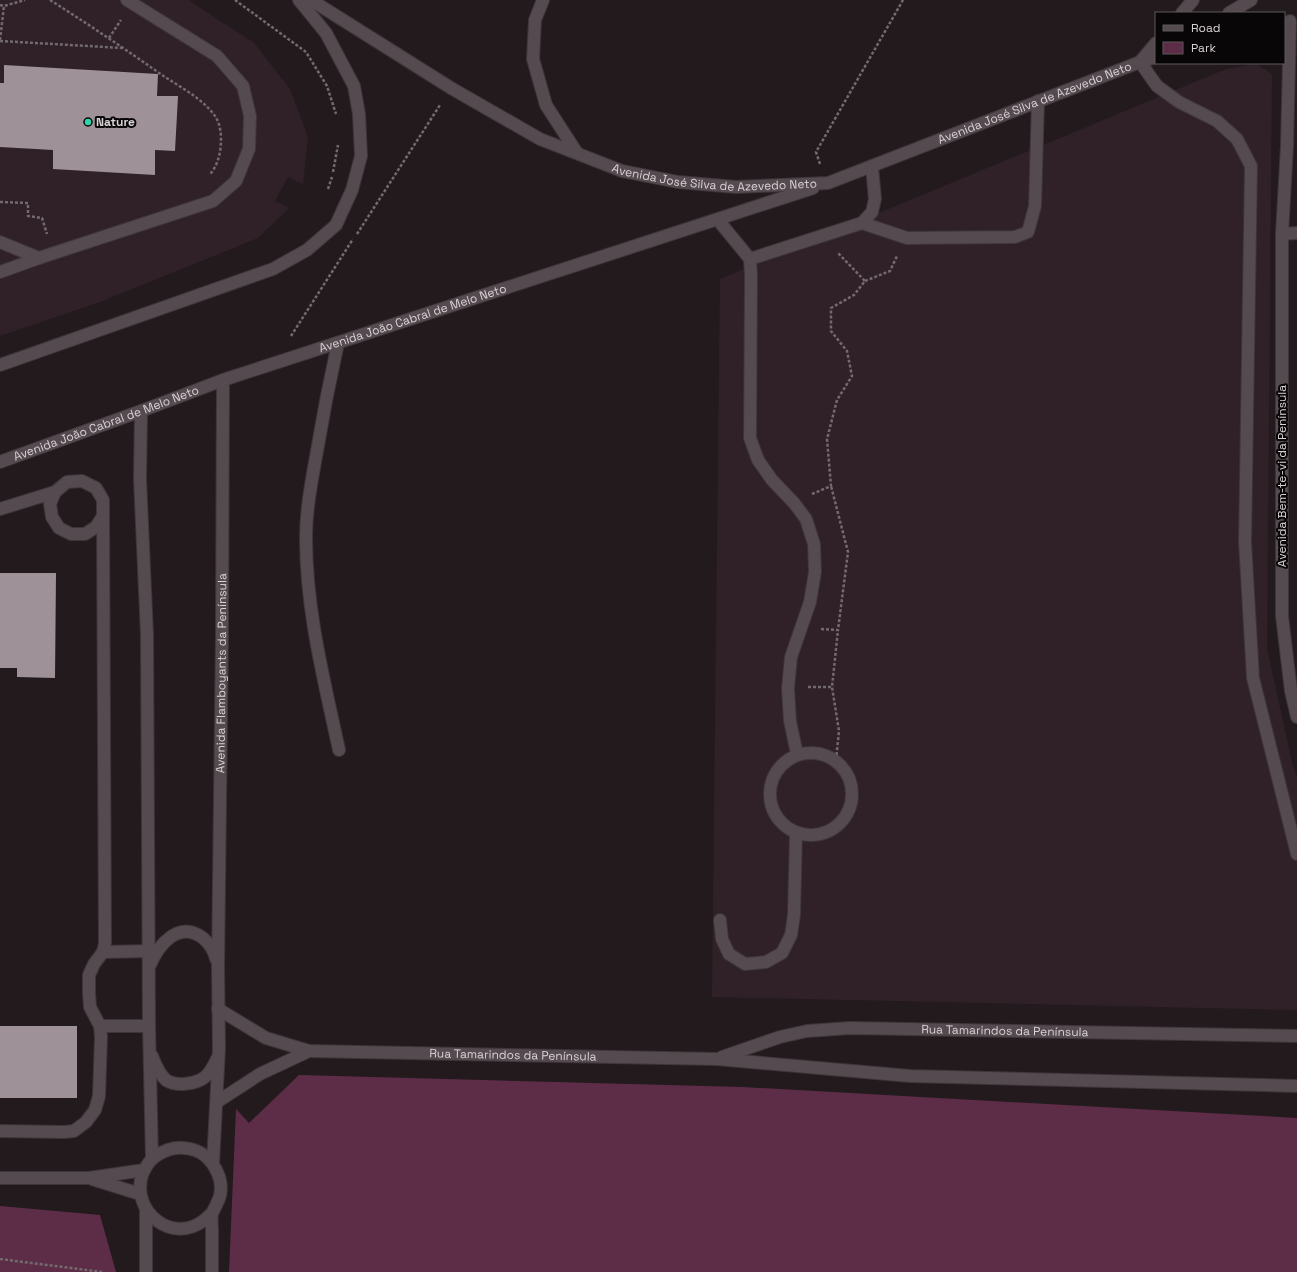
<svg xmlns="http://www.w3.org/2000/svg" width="1297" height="1272" font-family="'Space Grotesk',sans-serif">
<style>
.built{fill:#302128}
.green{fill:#5d2d48}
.building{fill:#9e9298}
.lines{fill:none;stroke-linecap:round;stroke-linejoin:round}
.minor-casing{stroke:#3d3639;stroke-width:14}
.path{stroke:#726a6e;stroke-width:2.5;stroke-dasharray:3 2;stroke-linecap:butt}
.minor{stroke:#554a4f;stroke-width:12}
.poi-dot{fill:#2dd5ab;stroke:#090608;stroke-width:1.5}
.labels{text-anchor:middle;stroke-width:4;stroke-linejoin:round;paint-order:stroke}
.street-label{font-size:12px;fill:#d9d2d5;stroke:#090608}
.poi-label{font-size:12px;font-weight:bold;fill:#d9d2d5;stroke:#090608;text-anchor:start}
</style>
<rect width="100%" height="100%" fill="#231a1e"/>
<!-- built -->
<path class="built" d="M0,0H188L254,43L290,89L308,137L303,184L288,177L275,201L289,208L258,238L100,302L0,336Z
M1256,64L1272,74L1267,648L1291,758L1297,778V1010L712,997L720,279L1226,69Z"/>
<!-- green -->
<path class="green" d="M299,1075L742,1087L1297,1118V1272H229L236,1109L249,1123Z
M0,1206L100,1215L116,1272H0Z"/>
<!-- building -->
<path class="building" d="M4,65L158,74L157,96H178L175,151L155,150V175L53,169V150L0,147V83H4Z
M0,573H56L55,678L17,677V668H0Z
M0,1026H77V1098H0Z"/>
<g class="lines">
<!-- minor casing -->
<g class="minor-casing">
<g id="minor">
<path id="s1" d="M311,0L451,88L540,139L622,171L678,182L736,187L828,183L1140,62L1156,57"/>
<path d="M543,0L535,20L533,59L546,105L577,153"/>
<path d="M1182,13L1193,0"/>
<path d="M1229,13L1251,0"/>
<path d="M1290,21L1287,146L1282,234V616L1291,691L1297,717"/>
<path d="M1140,62L1157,86L1179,102L1217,121L1237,139L1251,166L1245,542L1253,678L1297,854"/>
<path d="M1140,62L1156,43"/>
<path d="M718,220L750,259L751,276L750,438L758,460L772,480L794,503L806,519L814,544L815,572L810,602L791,657L788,688L790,721L797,754"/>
<path d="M862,223L907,238L1015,237L1028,232L1035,206L1038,101"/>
<path d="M1282,234L1297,233"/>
<path d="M0,242L39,258"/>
<path d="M750,259L862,223L872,212L875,199L872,167"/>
<path d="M0,272L39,258L213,201L236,181L249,149L250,116L243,86L217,56L127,0"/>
<path d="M338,343C330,379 323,415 317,451C312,479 306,509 306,538C306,610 324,680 339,750"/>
<path d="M0,365L273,269L307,250L336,225L352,190L361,156L359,114L354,86L326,33L299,0"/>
<path d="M141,411L140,479L147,635L149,1026L152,1159"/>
<path id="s2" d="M0,462L141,411L223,380L813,188"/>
<path d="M0,509L55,492L67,482L82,481L96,488L103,500V516L96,527L85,534H71L59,528L52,517L50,504L55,492"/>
<circle cx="811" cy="794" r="41"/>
<path d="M720,920L722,939L729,954L745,964L766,962L782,953L791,935L794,915L796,833"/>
<path d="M103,952L150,951"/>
<path d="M150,965C159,944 179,920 203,938C210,944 214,950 216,959"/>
<path d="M100,1026H149"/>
<path id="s3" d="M309,1051L717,1059L910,1076L1297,1086"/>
<path d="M152,1056C155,1064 159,1074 166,1080C176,1087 196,1084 205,1077C211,1072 214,1065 217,1059"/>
<path id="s4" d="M722,1057L780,1037L807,1031L850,1028L1297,1036"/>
<path d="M217,1102L260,1074L309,1051L266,1038L218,1009"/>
<path d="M0,1131L64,1132L74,1131L86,1122L95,1110L99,1096L101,1037L100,1026L90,1007L89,993V975L94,964L103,952L105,943L103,516"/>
<path id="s5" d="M213,1163L219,1048L218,966L222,635L223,380"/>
<path d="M0,1178H89L144,1170"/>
<path d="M92,1179L140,1194"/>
<path d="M146,1209V1272"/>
<path d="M212,1272C212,1259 212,1246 212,1232C212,1227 211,1220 212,1214C213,1210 216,1207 217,1203C222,1195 222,1183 218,1174C212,1159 200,1149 184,1148C173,1147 165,1150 156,1156C149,1160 145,1168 142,1175C131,1212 172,1244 203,1221C206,1219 209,1216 212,1213"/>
</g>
</g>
<!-- path -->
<path class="path" d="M50,0C88,24 125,49 162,75C180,87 202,98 215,116C225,130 222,162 210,174
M235,0L306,52L327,86L336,114
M0,5L4,6L25,0
M109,38L121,20
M0,40L4,6
M0,41L123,48
M820,164L816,152L903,0
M333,172L338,145
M328,189L332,177
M0,202L28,203V216L42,218L47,234
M357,234L440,105
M865,281L890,271L897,256
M291,336L353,239
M812,494L831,486L827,439L837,400L852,376L847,351L831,331V308L854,295L865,281L837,252
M821,629L838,630L848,552L831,486
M808,687H832
M836,760L839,731L832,687L838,630
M0,1259L102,1272"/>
<!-- minor -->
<use href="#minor" class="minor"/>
</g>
<!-- markers -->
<circle class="poi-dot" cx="88" cy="122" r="4"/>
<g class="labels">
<!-- street labels -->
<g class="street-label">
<text dy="4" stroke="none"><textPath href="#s1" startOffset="785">Avenida José Silva de Azevedo Neto</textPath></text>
<text dy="4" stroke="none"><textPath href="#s1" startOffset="449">Avenida José Silva de Azevedo Neto</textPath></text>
<text dy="4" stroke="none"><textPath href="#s2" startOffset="437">Avenida João Cabral de Melo Neto</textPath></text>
<text dy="4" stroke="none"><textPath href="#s2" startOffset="113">Avenida João Cabral de Melo Neto</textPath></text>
<text transform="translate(1282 476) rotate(-90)" y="4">Avenida Bem-te-vi da Península</text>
<text dy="4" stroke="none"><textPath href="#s5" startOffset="490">Avenida Flamboyants da Península</textPath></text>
<text dy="4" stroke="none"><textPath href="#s4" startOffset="287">Rua Tamarindos da Península</textPath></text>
<text dy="4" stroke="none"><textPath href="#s3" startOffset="204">Rua Tamarindos da Península</textPath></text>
</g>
<!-- poi labels -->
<g class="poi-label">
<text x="96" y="126">Nature</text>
</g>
</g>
<!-- legend -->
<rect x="1155" y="12" width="130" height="52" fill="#090608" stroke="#5c585a"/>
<rect x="1163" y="25" width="20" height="6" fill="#554a4f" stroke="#5c585a"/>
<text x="1191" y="32" font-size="12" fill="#d9d2d5">Road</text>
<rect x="1163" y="42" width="20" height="12" fill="#5d2d48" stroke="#5c585a"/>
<text x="1191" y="52" font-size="12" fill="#d9d2d5">Park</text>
</svg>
